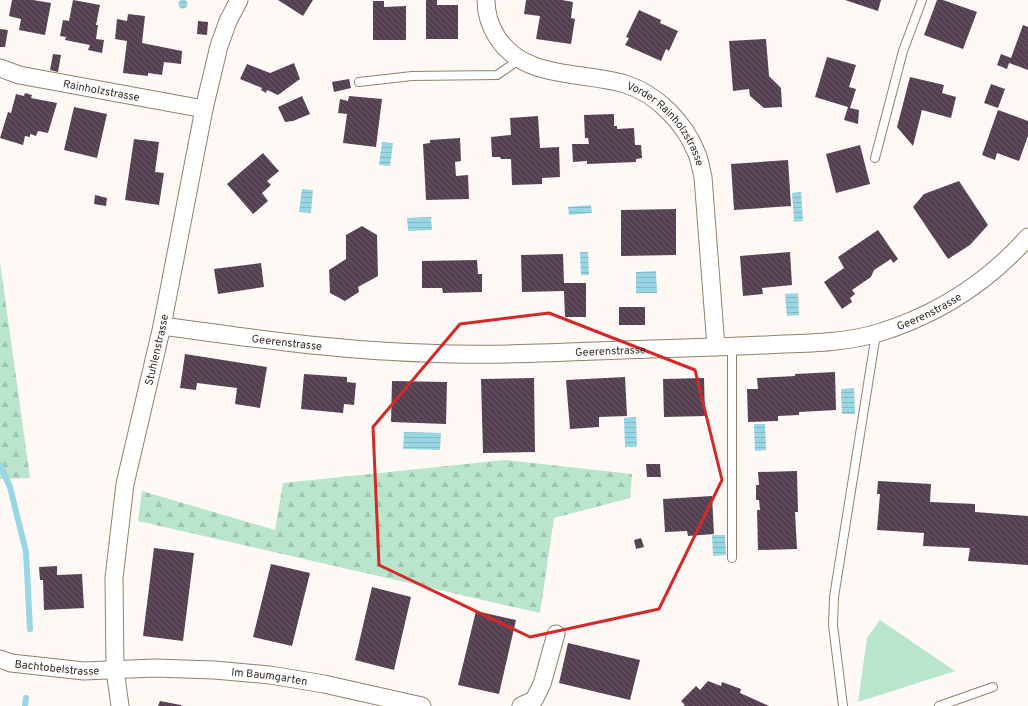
<svg xmlns="http://www.w3.org/2000/svg" width="1028" height="706" font-family="Overpass,sans-serif">
<style>
.forest{fill:url(#forest-firs)}
.park{fill:#b9e5cc}
.water{fill:url(#water-rules)}
.lines{fill:none;stroke-linecap:round;stroke-linejoin:round}
.stream{stroke:#97d6e2;stroke-width:6}
.building{fill:url(#building-back-hatch)}
.service-casing{stroke:#93806b;stroke-width:10}
.minor-casing{stroke:#93806b;stroke-width:19}
.service{stroke:#fff;stroke-width:8}
.minor{stroke:#fff;stroke-width:17}
.marked{fill:none;stroke:#d62828;stroke-width:3;stroke-linejoin:round}
.labels{text-anchor:middle;stroke-width:4;stroke-linejoin:round;paint-order:stroke}
.street-label{font-size:11px;fill:#362d25;stroke:#fef9f5}
</style>
<defs>
<pattern id="forest-firs" width="22" height="20" patternUnits="userSpaceOnUse"><rect width="22" height="20" fill="#b9e5cc"/><path d="M5 1l3.5 6h-7zM16 11l3.5 6h-7z" fill="#a0c5af"/></pattern>
<pattern id="water-rules" width="6" height="5" patternUnits="userSpaceOnUse"><rect width="6" height="5" fill="#97d6e2"/><path d="M0 2.5h6" fill="none" stroke="#83b8c2"/></pattern>
<pattern id="building-back-hatch" width="6" height="6" patternUnits="userSpaceOnUse"><rect width="6" height="6" fill="#544051"/><path d="M-1 5l2 2M0 0l6 6M5-1l2 2" fill="none" stroke="#6a5a67"/></pattern>
</defs>
<rect width="100%" height="100%" fill="#fef9f5"/>
<!-- forest -->
<path class="forest" d="M0,262L30,478L0,479Z
M505,460L632,474L630,498L554,518L540,613L138,521L142,491L275,530L283,483Z"/>
<!-- park -->
<path class="park" d="M880,620L955,671L858,702L867,638Z"/>
<!-- water -->
<path class="water" d="M178.5 4a4.5 4.5 0 1 1 9 0a4.5 4.5 0 1 1-9 0Z
M382,142L393,143L390,166L379,165Z
M302,189L313,190L311,213L299,212Z
M801,192L803,221L794,222L792,193Z
M591,205L592,213L569,215L568,207Z
M431,217L432,230L408,231L407,218Z
M580,252H588L589,275H581Z
M656,271L657,293H636V272Z
M798,293L799,315L787,316L785,294Z
M854,388L855,414H842L841,389Z
M636,417L637,447H625L624,418Z
M754,424H765L766,450L755,451Z
M404,432L441,433L440,450L403,449Z
M712,535H725L726,555L713,556Z"/>
<g class="lines">
<!-- stream -->
<path class="stream" d="M0,465L10,487L26,552L30,629
M25,706L26,698"/>
</g>
<!-- building -->
<path class="building" d="M12,0H33L51,3L45,35L19,30L21,19L9,16Z
M73,0L100,5L96,25H98L96,39L104,40L102,53L88,50L90,45L65,40L66,37L60,36L63,20L69,21Z
M278,0H313L303,16Z
M426,0H437V5H458V39H426Z
M526,0H562L573,2L571,18L575,19L571,44L536,39L540,16L524,14Z
M845,0H881L878,11Z
M937,0H943L977,12L963,49L924,35Z
M373,1H384V7L406,6V40H373Z
M639,10L661,20L660,23L678,31L669,51L666,49L661,61L625,45L629,38L626,37Z
M128,14L145,16L142,43L182,51L181,64L164,62L162,75L148,73V76L123,73L127,41L115,39L117,19L127,21Z
M198,21L208,22L207,35L197,34Z
M1023,25L1028,27V70L1009,63L1007,69L997,65L1001,54L1011,58Z
M0,29L8,30L5,47H0Z
M766,39L769,76L781,88L782,107L764,108L750,96L749,89L733,91L729,41Z
M53,54L61,55L58,72L50,70Z
M827,57L856,65L849,87L856,89L850,108L859,110L858,124L844,120L848,107L815,97Z
M294,63L300,79L278,95L267,90L266,93L261,90L262,88L240,79L247,64L270,73Z
M910,77L944,85L942,93L956,97L951,118L922,110L913,146L897,127Z
M349,79L351,88L334,92L332,82Z
M991,84L1005,89L998,108L984,103Z
M25,93L32,95L31,98L57,103L48,133L38,131L36,136L30,134V137L25,136L23,145L0,138L8,112L11,113L16,94L24,96Z
M302,96L310,114L293,121L285,122L278,107Z
M349,96L382,99L376,147L343,143L347,114L338,113L340,99L348,101Z
M74,107L107,114L97,158L64,150Z
M998,110L1028,121V136L1019,161L997,153L995,160L982,155Z
M614,114V126H617V129L634,128L635,145H641L642,158L636,159V162L587,164V161L573,162L572,144H589L588,138H585L584,115Z
M538,116L540,148L559,147L560,177L542,178V184L512,185L511,159H501L500,157H492L491,137L511,135L510,118Z
M460,138L461,161L455,162L456,176L468,175L469,199L426,200L423,144L430,143V140Z
M134,139L159,142L155,172L164,173L159,205L125,200Z
M860,145L870,184L836,193L826,154Z
M263,153L279,171L267,181L271,185L262,193L268,201L253,214L227,184Z
M788,160L791,206L734,210L731,164Z
M959,181L988,225L970,245L948,259L913,207L924,194Z
M95,195L107,198L106,206L94,204Z
M676,209V255L621,256V210Z
M362,226L377,235L378,276L358,287L359,292L345,301L330,293L329,270L346,259V235Z
M878,230L898,259L893,263L891,259L874,270L871,277L852,290L855,294L850,298L852,302L842,309L824,282L844,268L838,257Z
M790,252L792,285L762,288L763,294L743,296L740,256Z
M563,254L564,283H586V317H565L564,291L522,292L521,255Z
M477,260L478,274H482V292L443,293L442,288H422V261Z
M261,263L264,287L218,294L214,269Z
M619,307H645V325H619Z
M185,354L267,367L260,408L235,404L237,388L197,383L196,390L180,388Z
M835,372L836,410L799,412V415L778,416V421L748,422L747,389H758L757,378L795,376V374Z
M304,374L347,377V382L356,383L354,405L344,404L343,413L301,409Z
M625,377L627,416L599,417V427L570,429L566,380Z
M534,378L535,452L483,453L481,379Z
M704,378L705,416L664,417L663,379Z
M392,381L447,382L446,424L391,422Z
M646,464H660L661,477H647Z
M797,471L798,512H795L797,549L758,550L757,510H760L759,500H756V485H759L758,472Z
M878,481L931,484L930,502L975,504V512L1028,516V565L968,561L970,548L923,546L924,533L877,530L880,494H877Z
M712,496L714,534L688,536L687,531L665,532L663,499Z
M641,538L644,547L636,549L634,540Z
M154,548L194,553L183,641L143,636Z
M271,564L310,573L292,646L253,637Z
M57,566V575L82,574L84,608L44,610L43,580H40L39,567Z
M372,587L411,597L394,670L355,660Z
M476,611L516,620L499,694L458,685Z
M568,643L640,660L630,700L559,683Z
M708,681L721,686L722,682L741,689L740,693L769,706H683L685,705L681,701L696,686L700,690Z
M160,701L181,705V706H158Z"/>
<g class="lines">
<!-- service casing -->
<g class="service-casing">
<path id="service" d="M359,82L412,76L497,75L519,60
M875,158L903,51L922,0
M732,558V346
M843,706L833,625L834,597L876,334
M939,706L993,687"/>
</g>
<!-- minor casing -->
<g class="minor-casing">
<g id="minor">
<path id="s1" d="M486,0C486,13 490,26 497,37C524,80 582,71 625,84C657,94 685,123 697,154C700,161 701,170 703,177L716,347"/>
<path id="s2" d="M0,68L19,75L204,109"/>
<path id="s3" d="M162,326C249,338 335,350 423,353C510,357 598,350 685,348C718,347 751,346 784,344C815,343 848,342 878,333C937,315 987,283 1028,237"/>
<path id="s4" d="M0,659L11,663L84,671L154,668L214,670L270,675L324,684L422,706"/>
<path id="s5" d="M120,706L115,670L114,578L125,484L162,326L204,109L219,46L228,21L239,0"/>
<path d="M521,706L534,700L542,684L556,634"/>
</g>
</g>
<!-- service -->
<use href="#service" class="service"/>
<!-- minor -->
<use href="#minor" class="minor"/>
</g>
<!-- marked area -->
<path class="marked" d="M549,313L695,370L722,480L659,609L530,637L379,565L373,427L460,324Z"/>
<g class="labels">
<!-- street labels -->
<g class="street-label">
<text dy="4" stroke="none"><textPath href="#s2" startOffset="104">Rainholzstrasse</textPath></text>
<text dy="4" stroke="none"><textPath href="#s1" startOffset="239">Vorder Rainholzstrasse</textPath></text>
<text dy="4" stroke="none"><textPath href="#s3" startOffset="774">Geerenstrasse</textPath></text>
<text dy="4" stroke="none"><textPath href="#s3" startOffset="126">Geerenstrasse</textPath></text>
<text dy="4" stroke="none"><textPath href="#s5" startOffset="361">Stuhlenstrasse</textPath></text>
<text dy="4" stroke="none"><textPath href="#s3" startOffset="450">Geerenstrasse</textPath></text>
<text dy="4" stroke="none"><textPath href="#s4" startOffset="58">Bachtobelstrasse</textPath></text>
<text dy="4" stroke="none"><textPath href="#s4" startOffset="271">Im Baumgarten</textPath></text>
</g>
</g>
</svg>
